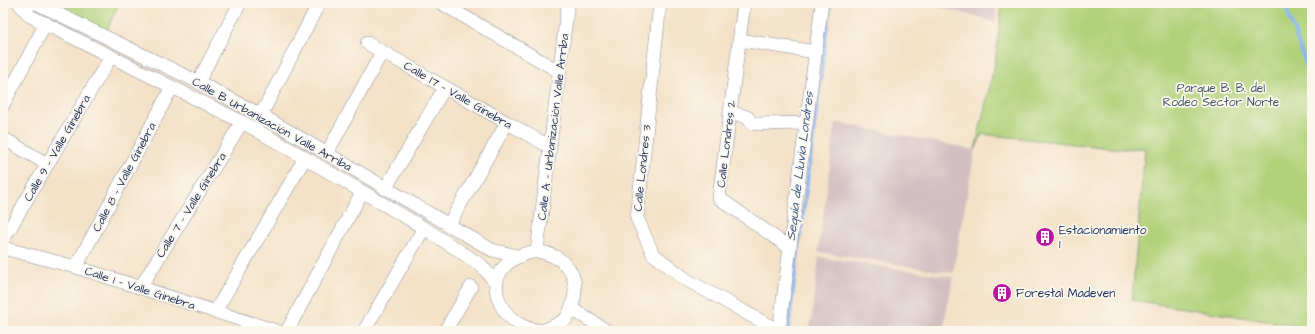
<svg xmlns="http://www.w3.org/2000/svg" width="1315" height="334" font-family="'Architects Daughter',sans-serif">
<style>
.industrial{fill:#d2bfc1}
.green{fill:#b1d179;stroke:#66806c}
.lines{fill:none;stroke-linecap:round;stroke-linejoin:round}
.stream{stroke:#85b6f1;stroke-width:3.5}
.minor-casing{stroke:#888893;stroke-width:14}
.minor{stroke:#fff;stroke-width:13}
.labels{text-anchor:middle;stroke-width:3.5;stroke-linejoin:round;paint-order:stroke}
.park-label{font-size:12px;fill:#405865;stroke:#fbf7ec}
.street-label{font-size:12px;fill:#1b2f5e;stroke:#fbf7ec}
.poi-label{font-size:12px;fill:#1b2f5e;stroke:#fbf7ec;text-anchor:start}
.water-label{font-size:13px;font-style:italic;fill:#3b588a;stroke:#fbf7ec}
</style>
<rect width="100%" height="100%" fill="#fbf7ec"/>
<filter id="ink" filterUnits="userSpaceOnUse"><feTurbulence type="fractalNoise" baseFrequency=".025" numOctaves="2"/><feDisplacementMap in="SourceGraphic" scale="8" xChannelSelector="R" yChannelSelector="G"/><feConvolveMatrix kernelMatrix="1 2 1 2 8 2 1 2 1" color-interpolation-filters="sRGB"/></filter>
<filter id="wash" filterUnits="userSpaceOnUse"><feTurbulence type="fractalNoise" baseFrequency=".012" numOctaves="4" result="noise"/><feDisplacementMap in="SourceGraphic" scale="16" xChannelSelector="R" yChannelSelector="G"/><feGaussianBlur stdDeviation="0.9" result="paint"/><feColorMatrix in="noise" values="0 0 0 0 0 0 0 0 0 0 0 0 0 0 0 0 0 1.4 0 .05"/><feComposite in="paint" operator="in"/></filter>
<g filter="url(#wash)">
<rect width="100%" height="100%" fill="#f4e2c8"/>
<!-- industrial -->
<path class="industrial" d="M925,3H997L995,22Z
M836,122L975,150L953,273L818,252Z
M819,257L953,277L943,331H810Z"/>
<!-- green -->
<path class="green" d="M38,3H119L104,37Z
M1002,3H1312V328L1132,300L1145,148L1121,149L982,134L975,150L995,63Z"/>
<g class="lines">
<!-- stream -->
<path class="stream" d="M1284,3L1312,82
M788,331L830,3"/>
</g>
</g>
<g filter="url(#ink)">
<g class="lines">
<!-- minor casing -->
<g class="minor-casing">
<path id="minor" d="M19,3L30,16L242,122L305,158L424,228L481,265L496,283
M441,3L560,72
M660,3L637,218L653,254L687,280L779,331L822,3
M744,3L719,198L790,248
M21,4L36,3L198,82L261,115L492,250L517,256
M739,40L816,52
M367,43L550,147
M198,82L240,3
M3,105L46,23
M730,112L747,117L752,123L757,124L806,123
M261,115L319,3
M3,138L47,164
M327,153L382,52
M385,189L445,87
M448,226L507,123
M3,240L111,56
M3,248L76,267L276,331
M537,251C575,258 584,287 566,319C559,323 551,328 544,330C501,334 466,264 537,251Z
M537,251L568,3
M76,267L172,87
M140,288L242,122
M572,309L607,331
M215,312L305,158
M287,331L362,192
M364,331L424,228
M445,331L471,287"/>
</g>
<!-- minor -->
<use href="#minor" class="minor"/>
</g>
</g>
<!-- icons -->
<defs>
<g id="building-disc" transform="scale(1)"><circle r="9.5" fill="#b5179e" stroke="#fbf7ec"/><path d="M-4-6H4V6H1V3H-1V6H-4ZM-2.5-4.3h1.7v1.8h-1.7ZM.8-4.3h1.7v1.8H.8ZM-2.5-1h1.7V.8h-1.7ZM.8-1h1.7V.8H.8Z" fill="#fff"/></g>
</defs>
<g fill-rule="evenodd">
<use href="#building-disc" x="1045" y="237"/>
<use href="#building-disc" x="1002" y="293"/>
</g>
<g class="labels">
<!-- park labels -->
<g class="park-label">
<text x="1221" y="92">Parque B. B. del<tspan x="1221" dy="14">Rodeo Sector Norte</tspan></text>
</g>
<!-- street labels -->
<g class="street-label">
<text transform="translate(458 95) rotate(30)" y="4">Calle 17 - Valle Ginebra</text>
<text transform="translate(272 124) rotate(29)" y="4">Calle B Urbanización Valle Arriba</text>
<text transform="translate(553 127) rotate(-83)" y="4">Calle A - Urbanización Valle Arriba</text>
<text transform="translate(726 144) rotate(-83)" y="4">Calle Londres 2</text>
<text transform="translate(57 148) rotate(-60)" y="4">Calle 9 - Valle Ginebra</text>
<text transform="translate(642 168) rotate(-84)" y="4">Calle Londres 3</text>
<text transform="translate(124 177) rotate(-62)" y="4">Calle 8 - Valle Ginebra</text>
<text transform="translate(191 205) rotate(-58)" y="4">Calle 7 - Valle Ginebra</text>
<text transform="translate(140 288) rotate(18)" y="4">Calle 1 - Valle Ginebra</text>
</g>
<!-- poi labels -->
<g class="poi-label">
<text x="1059" y="234">Estacionamiento<tspan x="1059" dy="14">1</tspan></text>
<text x="1016" y="297">Forestal Madeven</text>
</g>
<!-- water labels -->
<g class="water-label">
<text transform="translate(799 166) rotate(-83)" y="5">Sequía de Lluvia Londres</text>
</g>
</g>
<!-- margin -->
<rect width="1315" height="334" fill="none" stroke="#fbf7ec" stroke-width="16"/>
</svg>
